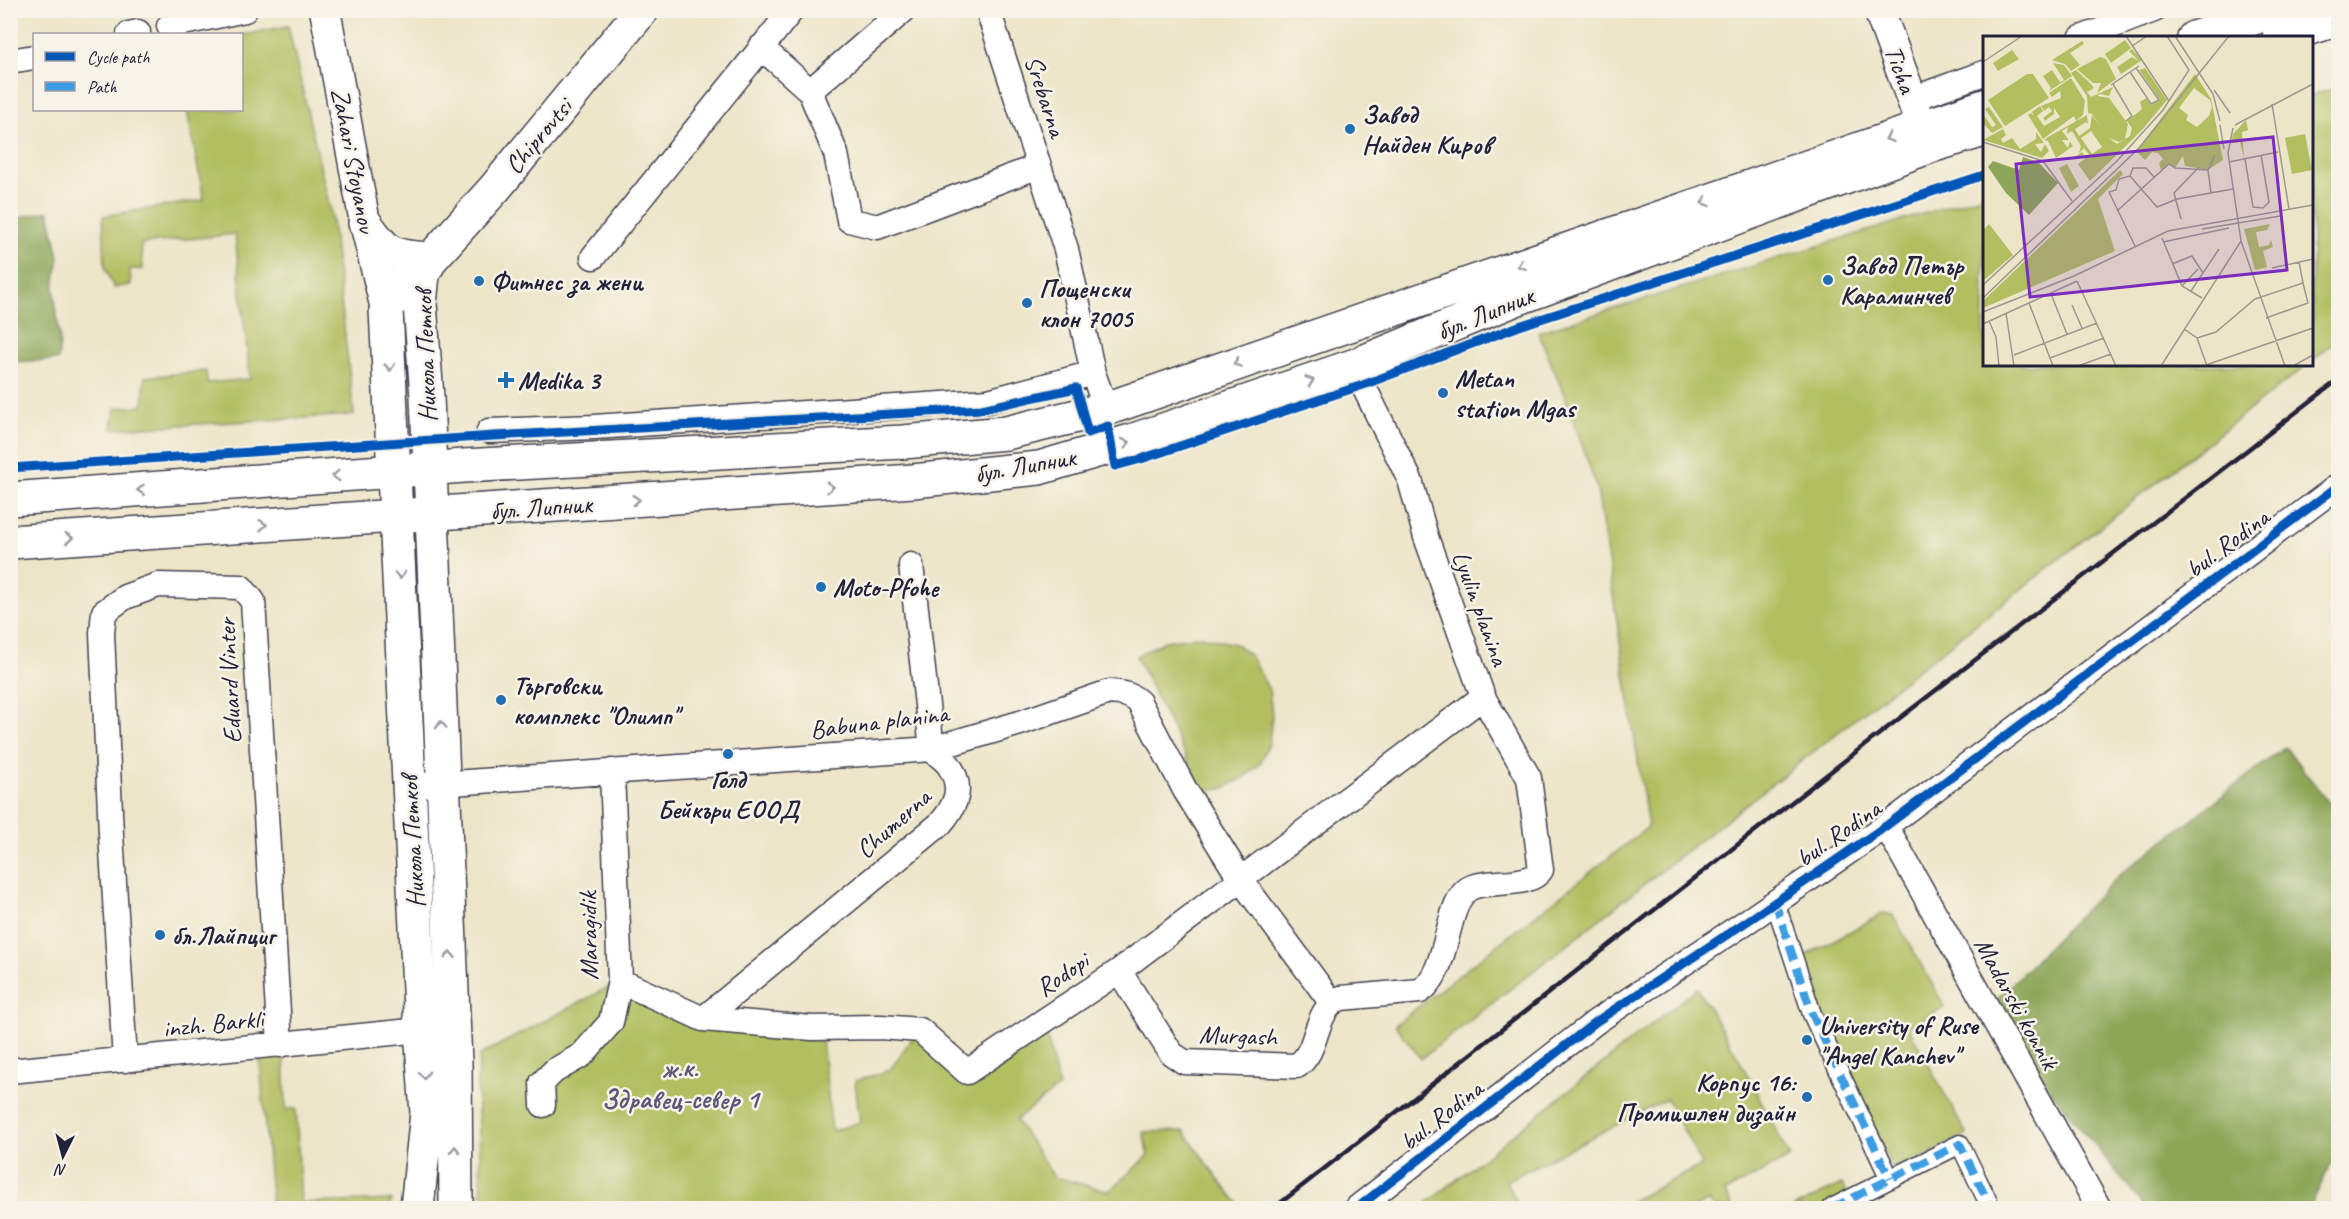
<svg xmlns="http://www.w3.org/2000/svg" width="2349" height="1219" font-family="Caveat,sans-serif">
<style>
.green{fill:#b1bf61;stroke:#6a704e;stroke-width:1.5}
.forest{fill:#8ca657;stroke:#576449;stroke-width:1.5}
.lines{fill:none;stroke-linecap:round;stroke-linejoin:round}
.pedestrian-casing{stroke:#403f50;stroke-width:21}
.minor-casing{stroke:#403f50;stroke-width:27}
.tertiary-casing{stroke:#403f50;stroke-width:33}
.secondary-casing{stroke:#403f50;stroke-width:36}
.primary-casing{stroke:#403f50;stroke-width:36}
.pedestrian{stroke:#fff;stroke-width:18}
.minor{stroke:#fff;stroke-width:24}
.tertiary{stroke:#fff;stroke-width:30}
.secondary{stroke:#fff;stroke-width:33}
.primary{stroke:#fff;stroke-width:33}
.rail{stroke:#22223b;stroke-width:4.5}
.quiet{stroke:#3c9ce2;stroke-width:8;stroke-dasharray:15 8;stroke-linecap:butt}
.cycleway-casing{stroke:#f7f3e8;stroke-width:13}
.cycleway{stroke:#0057b8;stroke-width:9}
.oneway{stroke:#9c9ca7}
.poi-dot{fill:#1f6fb2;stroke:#f7f3e8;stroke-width:2}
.labels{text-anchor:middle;stroke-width:5;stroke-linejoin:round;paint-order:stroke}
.street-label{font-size:26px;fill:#22223b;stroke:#f7f3e8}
.poi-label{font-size:26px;font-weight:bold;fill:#22223b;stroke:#f7f3e8;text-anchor:start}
.neighbourhood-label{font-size:27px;font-weight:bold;fill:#5a567a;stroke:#f7f3e8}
.inset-road{fill:none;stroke:#9c9790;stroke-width:1.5}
.view{fill:#7b2cbf;fill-opacity:0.15;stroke:#7b2cbf;stroke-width:3}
.inset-edge{fill:none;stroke:#22223b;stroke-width:3}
</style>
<rect width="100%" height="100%" fill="#f7f3e8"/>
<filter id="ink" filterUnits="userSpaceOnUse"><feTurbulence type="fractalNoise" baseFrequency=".0167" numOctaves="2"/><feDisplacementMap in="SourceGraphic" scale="12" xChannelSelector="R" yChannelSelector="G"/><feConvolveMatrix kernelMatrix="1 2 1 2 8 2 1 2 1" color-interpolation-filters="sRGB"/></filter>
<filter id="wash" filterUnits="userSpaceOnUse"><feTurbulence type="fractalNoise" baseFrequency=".008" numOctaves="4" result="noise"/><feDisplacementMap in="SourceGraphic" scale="24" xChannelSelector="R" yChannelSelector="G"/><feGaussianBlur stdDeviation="1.35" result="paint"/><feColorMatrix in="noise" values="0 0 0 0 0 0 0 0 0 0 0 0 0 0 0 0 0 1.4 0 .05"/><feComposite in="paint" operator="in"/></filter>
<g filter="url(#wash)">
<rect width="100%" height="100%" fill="#ede5c8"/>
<!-- green -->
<path class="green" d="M288,26L331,213L354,415L112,429L115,408L143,406L145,377L206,371L207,383L250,379L235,234L141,244L143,269H130L131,285L114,288L105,267L103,216L204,200L187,110H242V35Z
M2338,87V339L2312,361V95Z
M1984,195V364L2307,365L1421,1059L1395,1025L1648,827L1597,489L1568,404L1538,332Z
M1201,636L1238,645L1251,657L1269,690L1272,715L1269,743L1260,764L1243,778L1222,789L1203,791L1136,656L1165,641Z
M1884,913L1893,915L1945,1007L1908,1027L1967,1135L1894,1172L1802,973L1799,959Z
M620,981L703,1019L822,1041L832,1131L860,1122L855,1081L890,1070L910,1041L920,1030L967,1072L1043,1021L1059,1087L1016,1120L1054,1177L1109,1191L1149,1155L1143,1132L1184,1131L1218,1179L1242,1208H482L477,1082L480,1055Z
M1697,988L1738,1057L1790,1157L1725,1192L1733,1208H1714L1709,1201L1695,1208H1618L1702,1165L1667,1099L1506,1181L1520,1208H1421Z
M284,1049L286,1109H296L301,1203L392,1200L389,1208H272L259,1051Z
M1842,1184L1848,1196L1824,1208H1792Z"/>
<!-- forest -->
<path class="forest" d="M49,211L59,257L54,287L60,342L58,360L11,362V219Z
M2285,747L2338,814V1163L2332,1160L2310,1208H2146L2041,1079L2032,1052L1994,1002L2117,877Z"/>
</g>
<g filter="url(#ink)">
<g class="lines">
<!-- pedestrian casing -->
<g class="pedestrian-casing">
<path id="pedestrian" d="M1775,902L1812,1014L1890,1179
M1832,1208L1960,1144L1991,1208"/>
</g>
<!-- minor casing -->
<g class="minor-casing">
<path id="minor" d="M988,10L1066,249L1093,373L1106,409
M169,26L245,10
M129,34L138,32
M2081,38L2154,10
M761,47L810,91L836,154L849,220L877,227L1039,166
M10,61L34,57
M810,91L904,10
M1912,99L1984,73
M593,257L792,10
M489,431L594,427L988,401L1093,373
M410,786L932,749L1020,723L1109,692C1122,693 1130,694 1139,702L1185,790L1241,880L1331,1002
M1886,826L2099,1208
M1119,971L1171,1053L1184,1062L1297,1066C1321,1049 1312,1010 1341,998L1420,991C1451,972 1444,898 1472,887C1489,880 1531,887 1541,870L1529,778L1483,697L1426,537L1410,480L1363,385L1356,365
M620,981L703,1019L812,1028L881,1027L920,1030L967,1072L1119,971L1483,697
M703,1019L940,824C955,807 964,789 950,767C946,760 937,755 932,749L911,565
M125,1060L111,834L102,633L104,612L125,597L158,585L241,587L253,601L280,1045
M10,1071L421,1030
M543,1105L542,1083L554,1071L582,1055L611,1022L620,981L612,771
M1357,1208L1597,1021L1755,916L1886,826L2338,486"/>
</g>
<!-- tertiary casing -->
<g class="tertiary-casing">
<path id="tertiary" d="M325,10L365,223L386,309
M1879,10L1922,127"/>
</g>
<!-- secondary casing -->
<g class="secondary-casing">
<path id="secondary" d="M365,223C389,256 390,256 431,259
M417,1208L427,1113L421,1030L386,309L403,283L430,260
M456,1208L455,1062L427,397L420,304L423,274L431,259L495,188L642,10"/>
</g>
<!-- primary casing -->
<g class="primary-casing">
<path id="primary" d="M2194,38L2277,10
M2279,38L2338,19
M10,499L464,466L903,442L1006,433L1106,409L1984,106
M10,542L913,481L1039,468L1134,440L1356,365L1513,300L1931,146L1984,130"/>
</g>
<!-- pedestrian -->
<use href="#pedestrian" class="pedestrian"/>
<!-- minor -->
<use href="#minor" class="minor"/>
<!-- tertiary -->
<use href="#tertiary" class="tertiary"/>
<!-- secondary -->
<use href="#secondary" class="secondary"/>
<!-- primary -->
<use href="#primary" class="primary"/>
<!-- rail -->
<path class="rail" d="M1274,1208L1852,755L2338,380"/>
<!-- quiet -->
<path class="quiet" d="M1775,902L1812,1014L1890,1179
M1832,1208L1960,1144L1991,1208"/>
<!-- cycleway casing -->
<g class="cycleway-casing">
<path id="cycleway" d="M10,468L494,436L982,409L1076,388L1088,433L1108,426L1115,466L1141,459L1363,385L1522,325L1984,175
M1357,1208L1597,1021L1755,916L1886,826L2338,486"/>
</g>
<!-- cycleway -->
<use href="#cycleway" class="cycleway"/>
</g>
<!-- one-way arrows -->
<defs><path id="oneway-chevron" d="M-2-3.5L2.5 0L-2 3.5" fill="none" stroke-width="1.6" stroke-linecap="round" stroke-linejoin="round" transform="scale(1.5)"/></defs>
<g class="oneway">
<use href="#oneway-chevron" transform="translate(1889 138) rotate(161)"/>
<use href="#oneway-chevron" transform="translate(1705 202) rotate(161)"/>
<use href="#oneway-chevron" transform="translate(1521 265) rotate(161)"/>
<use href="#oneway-chevron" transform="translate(1237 363) rotate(161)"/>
<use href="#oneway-chevron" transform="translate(390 367) rotate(86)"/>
<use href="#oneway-chevron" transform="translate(1310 381) rotate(-19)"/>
<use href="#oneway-chevron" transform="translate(1126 443) rotate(-16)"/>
<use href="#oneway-chevron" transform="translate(336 476) rotate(176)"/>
<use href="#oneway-chevron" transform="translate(830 487) rotate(-4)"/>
<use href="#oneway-chevron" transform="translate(141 490) rotate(176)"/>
<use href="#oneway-chevron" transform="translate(636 500) rotate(-4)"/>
<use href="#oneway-chevron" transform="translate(263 525) rotate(-4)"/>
<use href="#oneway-chevron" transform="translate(69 538) rotate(-4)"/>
<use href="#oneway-chevron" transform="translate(400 575) rotate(87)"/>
<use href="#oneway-chevron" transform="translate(441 725) rotate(-93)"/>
<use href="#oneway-chevron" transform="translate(450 955) rotate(-92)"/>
<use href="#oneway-chevron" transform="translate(424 1075) rotate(86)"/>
<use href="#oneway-chevron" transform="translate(455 1150) rotate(-90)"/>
</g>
</g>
<!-- markers -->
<g class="poi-dot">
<circle cx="1350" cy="129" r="6"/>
<circle cx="1828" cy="280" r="6"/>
<circle cx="479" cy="281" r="6"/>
<circle cx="1027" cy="303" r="6"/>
<path d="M503 371h6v6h6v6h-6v6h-6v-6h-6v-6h6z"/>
<circle cx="1443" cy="393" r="6"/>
<circle cx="821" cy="587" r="6"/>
<circle cx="501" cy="700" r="6"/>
<circle cx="728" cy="754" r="6"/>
<circle cx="160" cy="935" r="6"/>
<circle cx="1807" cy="1040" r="6"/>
<circle cx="1807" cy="1097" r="6"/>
</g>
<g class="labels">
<!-- street labels -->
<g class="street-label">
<text transform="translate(1901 69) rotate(70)" y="9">Ticha</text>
<text transform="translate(1046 96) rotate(72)" y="9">Srebarna</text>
<text transform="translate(538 136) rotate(-50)" y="9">Chiprovtsi</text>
<text transform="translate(354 160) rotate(79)" y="9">Zahari Stoyanov</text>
<text transform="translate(1485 313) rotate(-22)" y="9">бул. Липник</text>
<text transform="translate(425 356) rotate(-92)" y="9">Никола Петков</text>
<text transform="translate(1025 465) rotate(-10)" y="9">бул. Липник</text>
<text transform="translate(541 507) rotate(-4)" y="9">бул. Липник</text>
<text transform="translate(2227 543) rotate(-37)" y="9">bul. Rodina</text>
<text transform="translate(1481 608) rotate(70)" y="9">Lyulin planina</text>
<text transform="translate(229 681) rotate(-93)" y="9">Eduard Vinter</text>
<text transform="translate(879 721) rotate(-7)" y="9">Babuna planina</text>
<text transform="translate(893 823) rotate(-42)" y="9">Chumerna</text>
<text transform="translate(1838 833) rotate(-35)" y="9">bul. Rodina</text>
<text transform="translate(412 842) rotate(-93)" y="9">Никола Петков</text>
<text transform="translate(588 936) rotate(-91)" y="9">Maragidik</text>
<text transform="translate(1062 974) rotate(-34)" y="9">Rodopi</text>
<text transform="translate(2017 1003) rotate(61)" y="9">Madarski konnik</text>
<text transform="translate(213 1023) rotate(-6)" y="9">inzh. Barkli</text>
<text transform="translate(1238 1035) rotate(2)" y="9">Murgash</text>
<text transform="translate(1441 1115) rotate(-38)" y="9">bul. Rodina</text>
</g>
<!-- poi labels -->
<g class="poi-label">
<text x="1362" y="123">Завод<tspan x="1362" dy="30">Найден Киров</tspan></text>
<text x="1840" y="274">Завод Петър<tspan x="1840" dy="30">Караминчев</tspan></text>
<text x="491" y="290">Фитнес за жени</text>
<text x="1039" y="297">Пощенски<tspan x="1039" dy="30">клон 7005</tspan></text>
<text x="1455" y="387">Metan<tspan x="1455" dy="30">station Mgas</tspan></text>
<text x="518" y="389">Medika 3</text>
<text x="833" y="596">Moto-Pfohe</text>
<text x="513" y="694">Търговски<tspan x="513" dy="30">комплекс "Олимп"</tspan></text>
<text x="728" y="788" text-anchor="middle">Голд<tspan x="728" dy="30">Бейкъри ЕООД</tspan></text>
<text x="172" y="944">бл.Лайпциг</text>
<text x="1819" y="1034">University of Ruse<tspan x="1819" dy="30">"Angel Kanchev"</tspan></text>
<text x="1795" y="1091" text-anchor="end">Корпус 16:<tspan x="1795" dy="30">Промишлен дизайн</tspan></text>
</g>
<!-- neighbourhood labels -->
<g class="neighbourhood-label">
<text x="680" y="1077">ж.к.<tspan x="680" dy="31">Здравец-север 1</tspan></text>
</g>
</g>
<!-- overview -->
<g transform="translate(1983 36)">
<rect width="330" height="330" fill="#ede5c8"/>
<path d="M142,4L148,12L128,27L122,18ZM99,5L101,8L87,17L97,29L88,35L82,28L69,24ZM149,13L159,24L138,38L134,31L149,21L156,25L146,15ZM29,14L36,23L15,35L10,27ZM117,21L123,23L133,43L114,57L118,47H110L94,33ZM70,27L81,29L89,40L66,55L68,52L60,40L69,34L77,46L81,44ZM162,32L184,64L159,94L107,145L95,128L102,123L99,120L88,124L99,116L103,122L107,120L101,112L96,117L98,110L89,95L84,98L85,91L79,95L86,104H79L85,112L87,105L90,110L73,122L65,105L61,104L65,101L104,79L105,88L103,86L92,93L96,100L107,92L109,79L118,91L109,78L105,77L104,60L88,37L93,34L107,47L111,52L104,56L108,61L130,51L126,60L117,58L114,60L126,62L145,88L142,103L136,106L126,102L134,108L147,100L149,92L144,85L159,73L157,66L163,62L168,69L177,64L156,34ZM108,95L119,111L109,118L98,102ZM44,38H50L66,62L22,90L5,64ZM212,38L228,63L240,124L225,134L202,130L200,120L192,132L186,128L178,134L176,127L180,123L175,117L169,116L162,124L153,115ZM211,52L227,64L229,71L226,80L214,91L203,84L205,79L196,72ZM88,42L102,65L100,79L93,85L91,80L60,103L45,79L48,77L51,80L49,76L57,70L60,75L54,80L61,90L77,81L71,72V78L62,85L60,82L69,75L66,71L61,75L58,70L78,62L77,55L69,61L66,57ZM6,71L20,91L9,97L0,87V78L9,91L13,89L2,73ZM263,84L265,94L259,96L261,122L257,106L248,107L250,98ZM20,93L23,99L18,103L20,107L29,102L37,113L53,103V96L61,107L52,108L58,116L62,108L66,115L59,122L0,104ZM322,98L329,134L309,138L302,102ZM84,128L96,150L88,156L76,132ZM137,134L140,138L115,163L132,215L0,272V265ZM6,188L30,219L0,245V194ZM287,188L284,194L273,196L276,211L286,209L288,204L290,211L280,215L284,231L272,234L261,193Z" fill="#b1bf61" fill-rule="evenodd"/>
<path d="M40,121L55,126L75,147L46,179L23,157L5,131L10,125L36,134Z" fill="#8ca657"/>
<path class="inset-road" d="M143,0L186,65M192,0L230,58L237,85M149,10L164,0M0,26L39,0M147,36L168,68L176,64L153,32M130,48L149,80L143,85M128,49L156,30M231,54L247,77M289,68L306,173M237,89L241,113M252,89L330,48M0,106L60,125L89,165M262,123L270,171L280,172L286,166L278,119M246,126L295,116M147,140L174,171L194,163L250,153M228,157L225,134L232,119M134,175L186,128L192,132L225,134M198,183L191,157L216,131M219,193L297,180M179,202L199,250L219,262M258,205L302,330M180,206L246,192M152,210L126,156L133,154L136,143L147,140L150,132H163L171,141M189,228L209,220L220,237M289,232L330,223M94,245L133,330M0,249L134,125L180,74L206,34L184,0M199,250L215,233M208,255L236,213M68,258L84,298M0,262L157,111L246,0M46,267L70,330M89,269L99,292M0,276L91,240L185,195L330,169M23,277L31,330M283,282L325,267L320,247M6,285L13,301L16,330M0,288L94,245M201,293L214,302L224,330M214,302L233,296L272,263L320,247L316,226M31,319L114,287M67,322L121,302M223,329L330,292M95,330L128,318M178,330L258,205L245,117L250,92M310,330L330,319"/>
<path class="view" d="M290,101L304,234L47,261L33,128Z"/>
<rect width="330" height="330" class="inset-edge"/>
</g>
<!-- margin -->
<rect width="2349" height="1219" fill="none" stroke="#f7f3e8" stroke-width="36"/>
<!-- legend -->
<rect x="33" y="33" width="210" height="78" fill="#f7f3e8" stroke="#a29fa3" stroke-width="1.5"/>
<rect x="45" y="52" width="30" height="9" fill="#0057b8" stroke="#a29fa3" stroke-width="1.5"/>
<text x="87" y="63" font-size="18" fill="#22223b">Cycle path</text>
<rect x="45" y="82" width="30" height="9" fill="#3c9ce2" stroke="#a29fa3" stroke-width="1.5"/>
<text x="87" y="93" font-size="18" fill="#22223b">Path</text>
<!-- north arrow -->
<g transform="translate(63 1156) rotate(186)" stroke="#f7f3e8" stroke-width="4.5" paint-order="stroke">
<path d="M0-4.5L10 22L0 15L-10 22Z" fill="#22223b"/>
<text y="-9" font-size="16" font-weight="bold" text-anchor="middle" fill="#22223b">N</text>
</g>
</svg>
